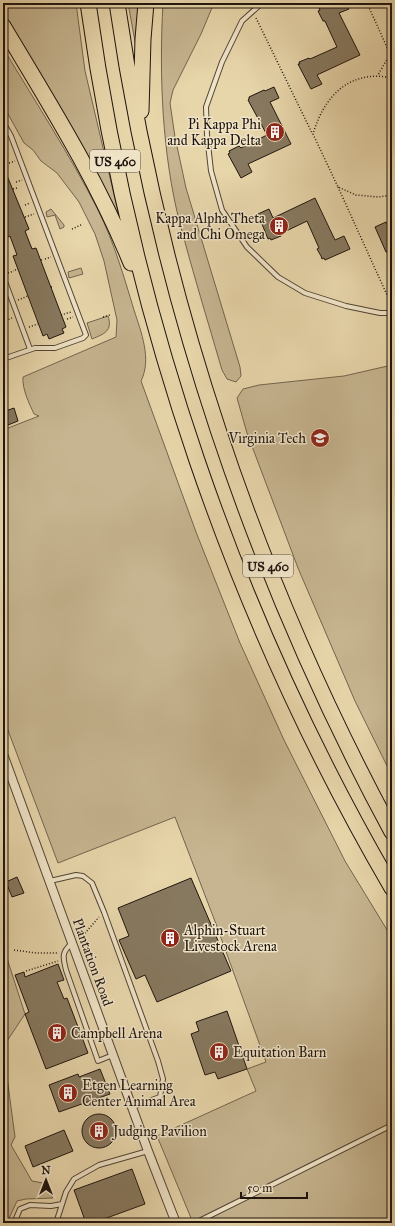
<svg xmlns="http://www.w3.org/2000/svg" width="395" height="1226" font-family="'IM FELL Great Primer',serif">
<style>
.green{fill:#c6b590;stroke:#72644f}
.building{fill:#877960;stroke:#1e140e}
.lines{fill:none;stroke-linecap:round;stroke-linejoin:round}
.lane-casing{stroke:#504435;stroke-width:6}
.street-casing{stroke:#504435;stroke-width:10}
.highway-casing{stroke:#1e140e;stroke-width:17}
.path{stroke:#1e140e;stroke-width:1.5;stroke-dasharray:1 2;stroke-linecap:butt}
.lane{stroke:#f0e4c8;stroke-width:4}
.street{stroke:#f0e4c8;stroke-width:8}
.highway{stroke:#e8d6ab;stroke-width:15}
.labels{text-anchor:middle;stroke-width:3;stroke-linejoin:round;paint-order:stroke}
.shield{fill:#f0e4c8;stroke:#5d5246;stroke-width:1}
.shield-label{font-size:13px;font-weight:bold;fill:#1e140e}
.poi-label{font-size:14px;fill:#1e140e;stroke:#f0e4c8;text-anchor:start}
.street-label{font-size:14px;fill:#1e140e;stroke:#f0e4c8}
</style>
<rect width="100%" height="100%" fill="#e8d6ab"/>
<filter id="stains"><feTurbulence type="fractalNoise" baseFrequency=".005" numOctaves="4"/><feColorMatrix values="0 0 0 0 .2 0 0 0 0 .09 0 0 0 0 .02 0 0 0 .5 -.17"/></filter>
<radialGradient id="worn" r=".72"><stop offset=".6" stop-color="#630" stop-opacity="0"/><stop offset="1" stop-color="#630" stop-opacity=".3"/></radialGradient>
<!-- green -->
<path class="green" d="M3,3H76L85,71L124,237L45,83L3,11Z
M128,3H141L136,47Z
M163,3H214L201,34L173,90L170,103L175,137L186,188L240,367L241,376L236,382L227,379L222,370C208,322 193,273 180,224C162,154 159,75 163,3Z
M3,48C35,101 70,155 98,210C114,242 124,277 134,310C141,332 152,359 141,381L196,532L240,643L284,740L345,861L392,938V1223H175L191,1218L157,1136L256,1091L247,1069L266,1062L216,924L175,817L58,863L3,717V430L39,416L34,414C29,403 22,389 23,377L116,337L117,320L104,261L95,234L79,202L57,173L41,161L33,150L24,143L3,105Z
M51,209L64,225V227L60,229L55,215L47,217L46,212Z
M81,268L83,274L69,278L68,272Z
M108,316C113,331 104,334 92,339L87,323Z
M392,365V776L355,701L298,568L247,433L237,398L243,389L259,385L344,376Z
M3,946L25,1014L3,1047L15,1137L11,1145L32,1181L43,1183L53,1198L26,1199L17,1201L7,1223H3Z"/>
<!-- building -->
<path class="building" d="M330,3H346L349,9L339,13L360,55L317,75L322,84L311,89L298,64H300L299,62L309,58L310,59L337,47L325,21H323L318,11L320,10L319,8Z
M274,87L279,98L270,102L291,144L248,164L252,172L241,178L228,154L230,153L229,151L239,146L241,148L267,135L248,100L249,99V97L264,90L265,91Z
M3,166L29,229L25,231L32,249L36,248L66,327L62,329L64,333L49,339L47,334L43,336L13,256L17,255L10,236L6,238L3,230Z
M315,198L335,240L344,236L350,249L325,260L324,258L322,259L321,256L317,249L319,248L307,221L280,234L281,236L271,240L270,238L268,239L258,214L269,209L273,218Z
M386,222L392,235V261L387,252H386L375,227Z
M14,408L18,421L3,427V412Z
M17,877L24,893L12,897L6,882Z
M191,878L231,971L157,1002L145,975L136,979L119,940L129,936L118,908Z
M58,964L64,980L57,982L64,999L67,998L88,1053L46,1069L25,1014L29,1012L15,975L24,972L25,977Z
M227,1011L247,1069L218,1079L215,1072L205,1075L191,1034L199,1031L196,1022Z
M100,1069L110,1094L59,1112L49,1085L78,1074L79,1077Z
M82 1131a17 17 0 1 1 34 0a17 17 0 1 1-34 0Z
M64,1130L73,1151L33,1167L25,1146Z
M132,1169L145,1204L104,1219L105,1222L101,1223H86L74,1190Z"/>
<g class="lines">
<!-- lane casing -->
<g class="lane-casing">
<path id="lane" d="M262,3L242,21L222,62L206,107L207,135L211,171L222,210L247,247L278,277L305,293L346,306L380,313H392
M3,122L11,136L86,335L83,338L55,348H35L3,359
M3,276L30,349
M50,881L76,875L83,876L92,883L104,912L158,1061L163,1079L160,1097L132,1107
M72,943C61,953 63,957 66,970L98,1061L113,1055
M14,1223L20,1209L30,1205L51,1206L62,1204
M56,1223L66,1192L74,1179L99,1165L148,1151
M195,1223L392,1125"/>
</g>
<!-- street casing -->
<g class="street-casing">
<path id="street" d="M3,754L148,1151L176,1223"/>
</g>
<!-- highway casing -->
<g class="highway-casing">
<path id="highway" d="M88,3C131,313 234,617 392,888
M117,3C159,293 253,575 392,832
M3,26C49,103 97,179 131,263
M141,111L143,39L146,3"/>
</g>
<!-- path -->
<path class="path" d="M367,3L390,54L378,75
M256,18L312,133
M392,78C350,69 324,96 313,134L338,187L356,195L378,197L392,195
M9,163L15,161
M4,166L8,164
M16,182L22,180
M338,187L392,306
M13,189L17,188
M25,205L30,203
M25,217L34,214
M72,229L83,224
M45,259L51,257
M41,260L43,259
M15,270L18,269
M8,273L14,271
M51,287H54
M18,300L28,296
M61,315L71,312
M103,317L110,315
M67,319L73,317
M3,322L12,318
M29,327L38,324
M79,940L99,917
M14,950L36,953H58
M26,971L58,961"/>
<!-- lane -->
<use href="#lane" class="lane"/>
<!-- street -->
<use href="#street" class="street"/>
<!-- highway -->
<use href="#highway" class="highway"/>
</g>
<!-- icons -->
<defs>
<g id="building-disc" transform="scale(1)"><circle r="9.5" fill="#8f2418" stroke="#f0e4c8"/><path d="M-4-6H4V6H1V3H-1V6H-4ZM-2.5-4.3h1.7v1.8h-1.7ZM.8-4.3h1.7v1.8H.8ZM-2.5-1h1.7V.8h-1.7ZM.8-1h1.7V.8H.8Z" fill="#fff"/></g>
<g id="university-disc" transform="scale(1)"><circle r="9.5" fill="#8f2418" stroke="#f0e4c8"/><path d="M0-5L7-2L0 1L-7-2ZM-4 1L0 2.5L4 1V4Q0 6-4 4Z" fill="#fff"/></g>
</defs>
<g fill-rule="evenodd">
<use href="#building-disc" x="275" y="132"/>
<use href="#building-disc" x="279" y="226"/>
<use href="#university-disc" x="320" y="438"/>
<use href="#building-disc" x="170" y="938"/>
<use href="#building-disc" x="57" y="1033"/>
<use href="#building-disc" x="219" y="1052"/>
<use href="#building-disc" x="68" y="1093"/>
<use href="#building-disc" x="99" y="1131"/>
</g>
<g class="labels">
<!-- shield labels -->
<g class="shield">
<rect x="90" y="150" width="50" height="22" rx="3"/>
<rect x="243" y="555" width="50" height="22" rx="3"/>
</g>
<g class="shield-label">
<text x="115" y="166">US 460</text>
<text x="268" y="571">US 460</text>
</g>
<!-- poi labels -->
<g class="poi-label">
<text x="261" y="129" text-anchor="end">Pi Kappa Phi<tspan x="261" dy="16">and Kappa Delta</tspan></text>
<text x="265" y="223" text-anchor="end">Kappa Alpha Theta<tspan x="265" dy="16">and Chi Omega</tspan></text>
<text x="306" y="443" text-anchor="end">Virginia Tech</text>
<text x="184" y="935">Alphin-Stuart<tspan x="184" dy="16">Livestock Arena</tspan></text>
<text x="71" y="1038">Campbell Arena</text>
<text x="233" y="1057">Equitation Barn</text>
<text x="82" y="1090">Etgen Learning<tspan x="82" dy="16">Center Animal Area</tspan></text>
<text x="113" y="1136">Judging Pavilion</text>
</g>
<!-- street labels -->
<g class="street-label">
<text transform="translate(93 962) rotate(70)" y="5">Plantation Road</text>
</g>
</g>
<!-- margin -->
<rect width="395" height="1226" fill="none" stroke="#e8d6ab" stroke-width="16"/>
<rect x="4" y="4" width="387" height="1218" fill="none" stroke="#1e140e" stroke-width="2"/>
<rect x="8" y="8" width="379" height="1210" fill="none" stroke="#1e140e"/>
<!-- north arrow -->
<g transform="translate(46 1180)" stroke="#f0e4c8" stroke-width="3" paint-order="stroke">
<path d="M0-3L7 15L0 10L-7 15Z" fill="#1e140e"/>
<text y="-6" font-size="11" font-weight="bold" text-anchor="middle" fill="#1e140e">N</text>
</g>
<!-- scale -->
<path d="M241 1192v6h66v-6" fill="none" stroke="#1e140e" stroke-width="2"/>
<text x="247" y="1192" font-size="12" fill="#1e140e" stroke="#f0e4c8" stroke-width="3" paint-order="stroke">50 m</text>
<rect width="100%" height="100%" filter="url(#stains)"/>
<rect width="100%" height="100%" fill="url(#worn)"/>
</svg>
